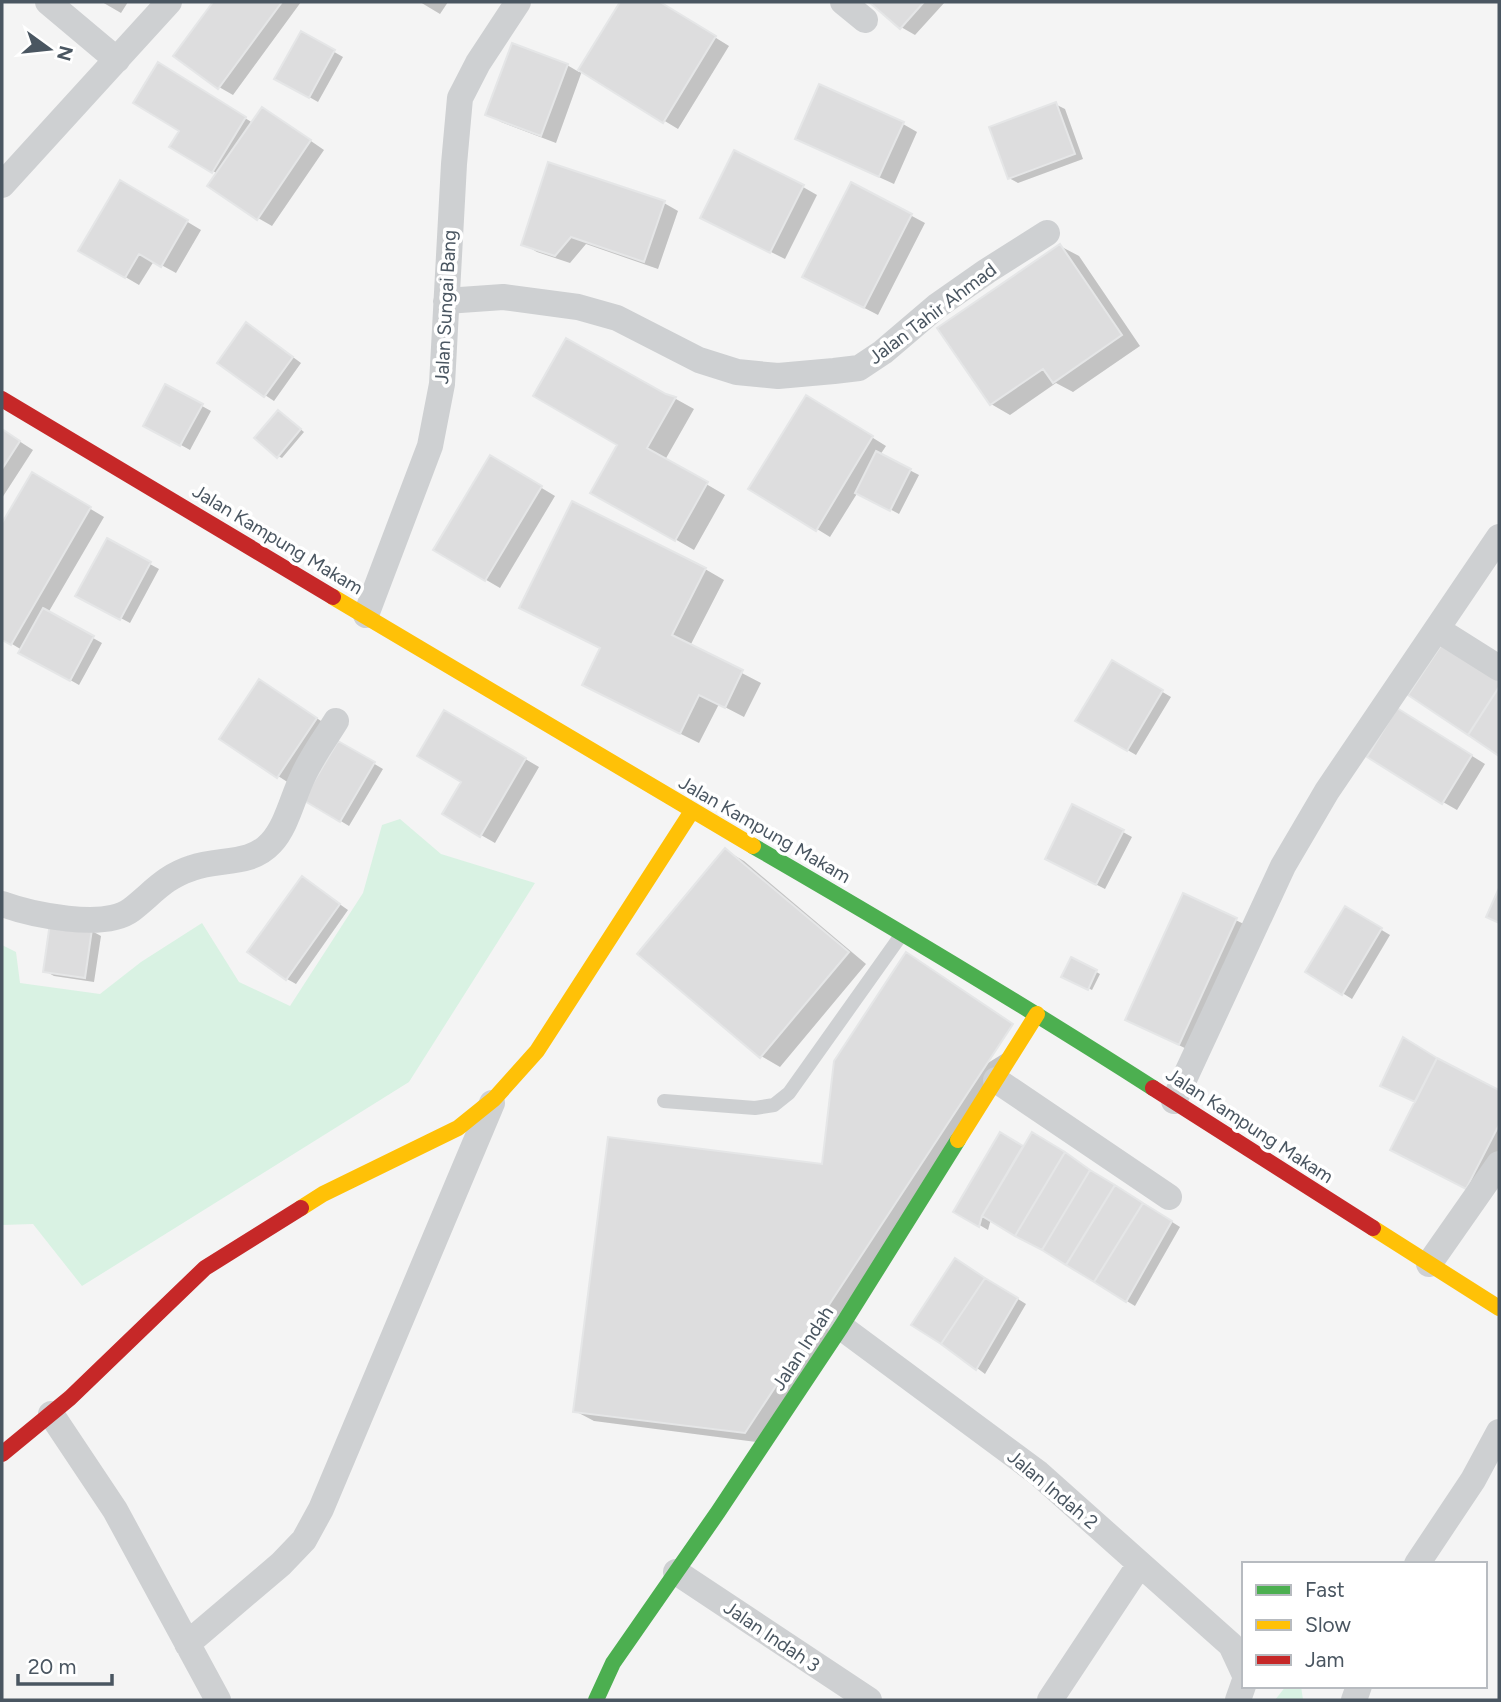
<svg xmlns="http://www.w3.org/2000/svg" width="1501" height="1702" font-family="Figtree,sans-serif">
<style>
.green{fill:#d9f2e3}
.shadow{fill:#0003}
.building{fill:#ddddde;stroke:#e5e6e7;stroke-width:2}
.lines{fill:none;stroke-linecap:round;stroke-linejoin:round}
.lane{stroke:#ced0d2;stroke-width:14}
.street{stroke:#ced0d2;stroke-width:26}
.fast{stroke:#4caf50;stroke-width:16}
.slow{stroke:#ffc107;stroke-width:16}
.jam{stroke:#c62828;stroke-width:16}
.labels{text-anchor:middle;stroke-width:7;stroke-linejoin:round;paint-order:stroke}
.street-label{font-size:19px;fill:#4a5661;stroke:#fff}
</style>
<rect width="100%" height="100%" fill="#f4f4f4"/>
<!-- green -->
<path class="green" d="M400,819L441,854L535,883L409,1082L82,1286L33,1224L2,1225V945L16,952L20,983L100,994L141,962L202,923L239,982L290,1006L363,893L382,825Z
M1286,1686H1301L1303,1700H1275Z"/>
<!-- shadow -->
<path class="shadow" d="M102,2H128L121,13Z
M215,2H301L233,95L219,87L176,56Z
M420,2H448L440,14Z
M622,2H658L729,46L678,129L582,71L556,143L501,122L487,114L567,65L579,72Z
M872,2H945L915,35L901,27Z
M301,33L343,57L318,102L276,78Z
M173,73L253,123L276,117L324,150L272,226L258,218L218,174L172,146L182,130Z
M1055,104L1065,109L1083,159L1018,183L1009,178Z
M903,124L917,132L894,184L811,146L797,138Z
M121,182L201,230L176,273L154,261L139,285L81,251Z
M852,184L925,223L878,315L818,284Z
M803,187L817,195L785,259L717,225Z
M664,203L678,211L658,269L586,244L570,263L537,252L523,244Z
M1060,246L1079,256L1140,346L1073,392L1056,383L1010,415L991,404L940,328Z
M256,330L301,363L274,401L265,395Z
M166,386L211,411L190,450L145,425Z
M665,396L676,399L694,409L665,460L725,495L694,550L593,492Z
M820,405L886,446L880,455L919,475L899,514L858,492L830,537L817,529Z
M282,414L304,432L282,458L278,456Z
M2,430L33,450L2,498Z
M490,457L555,496L500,588L435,550Z
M32,474L104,517L48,613L102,643L79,685L21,652L22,650L2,638V527Z
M108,541L159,569L130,623L78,595Z
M705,569L724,580L690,646L761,683L744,717L719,704L699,743L603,695L601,649L540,618Z
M1112,662L1171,697L1136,755L1078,721Z
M273,689L330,727L292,785L221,739Z
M445,712L539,767L495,843L444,814L463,781Z
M1411,718L1485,764L1457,810L1443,802Z
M339,743L383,769L349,826L306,800Z
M1123,832L1132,837L1105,889L1056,864Z
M725,850L744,861L866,964L780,1067L761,1056Z
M311,884L348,910L296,984L287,979Z
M1184,895L1250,927L1193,1052L1127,1020Z
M1345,908L1390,935L1352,999L1307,971Z
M92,931L101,936L94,982L54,976L45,971Z
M1072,959L1100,974L1092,990L1064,976Z
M1031,1036L764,1443L594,1421L575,1411L823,1166Z
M1440,1061L1499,1092V1160L1480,1196L1406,1157L1423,1104Z
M1000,1134L1023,1148L1042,1139L1180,1227L1135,1306L991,1219L988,1230L956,1211Z
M955,1260L1026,1304L985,1374L977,1368Z"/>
<!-- building -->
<path class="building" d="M213,2H282L218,89L173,56Z
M620,2H660L716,36L663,123L578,70Z
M869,2H924L900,29Z
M301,31L335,50L309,98L274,79Z
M512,43L568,64L541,136L485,115Z
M158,62L246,117L212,173L169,147L179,131L133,103Z
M819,84L904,122L879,177L795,139Z
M1056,102L1075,154L1008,179L989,127Z
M262,107L311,140L257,220L207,186Z
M734,150L804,185L770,253L700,218Z
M548,162L665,201L644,262L571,237L555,256L521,245Z
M120,180L188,220L161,267L139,254L125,278L78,251Z
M851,182L912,214L864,308L802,277Z
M1060,244L1122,335L1053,383L1043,369L990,405L937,328Z
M246,322L293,357L264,397L217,363Z
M566,338L666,394L676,397L647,448L708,482L675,541L590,493L617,445L533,396Z
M165,384L203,404L180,446L143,426Z
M806,395L873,436L816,531L748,489Z
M278,410L301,429L277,458L254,438Z
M2,429L20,441L2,469Z
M876,451L911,469L890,511L855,493Z
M490,455L542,486L485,581L433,550Z
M32,472L91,507L11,645L2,640V523Z
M572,501L706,568L672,635L743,670L725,708L699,695L680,734L582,685L600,648L519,608Z
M107,538L151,562L120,620L75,596Z
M43,608L94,636L70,681L18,653Z
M1444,641L1499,678V687L1468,735L1408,695Z
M1112,660L1163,690L1127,751L1075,721Z
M259,679L317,718L277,778L219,739Z
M1499,687V756L1468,735Z
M1397,708L1472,755L1442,804L1367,757Z
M444,710L526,758L480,837L442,814L461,782L417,756Z
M338,741L375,762L340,822L303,800Z
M1072,804L1124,830L1096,885L1045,859Z
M725,848L849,952L760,1058L637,954Z
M302,876L340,904L286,980L247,952Z
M1499,888V923L1486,917Z
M1183,893L1237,918L1179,1045L1125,1020Z
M1345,906L1382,928L1342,995L1305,972Z
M50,923L92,929L85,978L43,972Z
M906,952L1013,1024L745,1433L573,1412L608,1137L822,1164L834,1061Z
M1071,957L1097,970L1088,990L1061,977Z
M1403,1037L1437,1058L1415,1102L1380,1086Z
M1437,1058L1499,1090V1125L1466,1189L1390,1150Z
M1000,1132L1023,1146L982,1216L979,1227L953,1212Z
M1032,1132L1065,1152L1015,1236L982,1216Z
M1065,1152L1090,1170L1042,1250L1015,1236Z
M1090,1170L1115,1185L1066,1265L1042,1250Z
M1115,1185L1143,1203L1094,1282L1066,1265Z
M1143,1203L1172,1221L1126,1302L1094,1282Z
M955,1258L985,1278L941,1344L911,1325Z
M985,1278L1018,1298L976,1370L941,1344Z"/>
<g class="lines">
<!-- lane -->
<path class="lane" d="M664,1101L755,1108L774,1105L789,1093L902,934"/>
<!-- street -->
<path class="street" d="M48,2L117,60
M843,2L865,20
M2,185L169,2
M446,301L503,297L578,307L617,318L699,360L737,372L778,376L834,371L859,368L883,352L937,306L987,271L1047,233
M366,615L430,446L442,384L454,164L460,98L478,63L518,2
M1437,629L1499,668
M2,904C32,915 104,930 131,910C153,893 164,877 192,868C219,858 250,866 271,843C287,826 293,796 303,776C312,756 325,739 336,721
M996,1080L1169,1197
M1174,1101L1283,866L1327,791L1499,537
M1429,1264L1499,1164
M841,1327L1038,1473L1231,1645L1244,1673
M51,1414L115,1510L218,1700
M1417,1564L1473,1480L1499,1432
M676,1572L869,1700
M187,1644L281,1564L304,1540L321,1509L492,1103
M1050,1700L1140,1564
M1238,1700L1244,1683
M1354,1700L1359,1686"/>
<!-- fast -->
<path class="fast" d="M753,846C888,924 1022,1004 1153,1088
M596,1700L613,1663L718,1512L841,1327L958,1140"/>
<!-- slow -->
<path class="slow" d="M333,597L753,846
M958,1140L1037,1014
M301,1208L323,1194L458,1128L494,1099L537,1051L692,811
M1373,1228L1499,1308"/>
<!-- jam -->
<path class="jam" d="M2,399L333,597
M1153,1088L1373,1228
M2,1454L70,1398L205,1268L301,1208"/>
</g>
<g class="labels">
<!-- street labels -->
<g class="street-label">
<text transform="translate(445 307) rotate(-87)" y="7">Jalan Sungai Bang</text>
<text transform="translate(932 313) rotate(-37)" y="7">Jalan Tahir Ahmad</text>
<text transform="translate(278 539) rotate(31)" y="7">Jalan Kampung Makam</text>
<text transform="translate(765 829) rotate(30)" y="7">Jalan Kampung Makam</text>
<text transform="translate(1250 1125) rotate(33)" y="7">Jalan Kampung Makam</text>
<text transform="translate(802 1348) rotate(-57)" y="7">Jalan Indah</text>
<text transform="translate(1053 1489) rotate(40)" y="7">Jalan Indah 2</text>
<text transform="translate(772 1636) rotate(34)" y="7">Jalan Indah 3</text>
</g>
</g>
<!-- border -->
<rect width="1501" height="1702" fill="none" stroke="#4a5661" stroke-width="7"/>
<!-- legend -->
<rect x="1242" y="1562" width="245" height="126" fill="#ffffff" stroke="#b7bbc0" stroke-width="2"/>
<rect x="1256" y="1585" width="35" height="10" fill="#4caf50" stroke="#b7bbc0" stroke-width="2"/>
<text x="1305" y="1597" font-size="21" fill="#4a5661">Fast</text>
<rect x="1256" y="1620" width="35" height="10" fill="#ffc107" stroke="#b7bbc0" stroke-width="2"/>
<text x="1305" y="1632" font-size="21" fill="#4a5661">Slow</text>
<rect x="1256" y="1655" width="35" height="10" fill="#c62828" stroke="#b7bbc0" stroke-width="2"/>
<text x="1305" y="1667" font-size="21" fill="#4a5661">Jam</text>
<!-- north arrow -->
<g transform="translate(49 49) rotate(105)" stroke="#ffffff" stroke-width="5" paint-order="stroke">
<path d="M0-5L12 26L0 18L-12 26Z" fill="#4a5661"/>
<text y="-10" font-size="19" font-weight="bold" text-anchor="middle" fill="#4a5661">N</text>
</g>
<!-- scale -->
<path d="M18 1674v10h94v-10" fill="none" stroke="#4a5661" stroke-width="3.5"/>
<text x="28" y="1674" font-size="21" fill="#4a5661" stroke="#ffffff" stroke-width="5" paint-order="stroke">20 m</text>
</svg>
